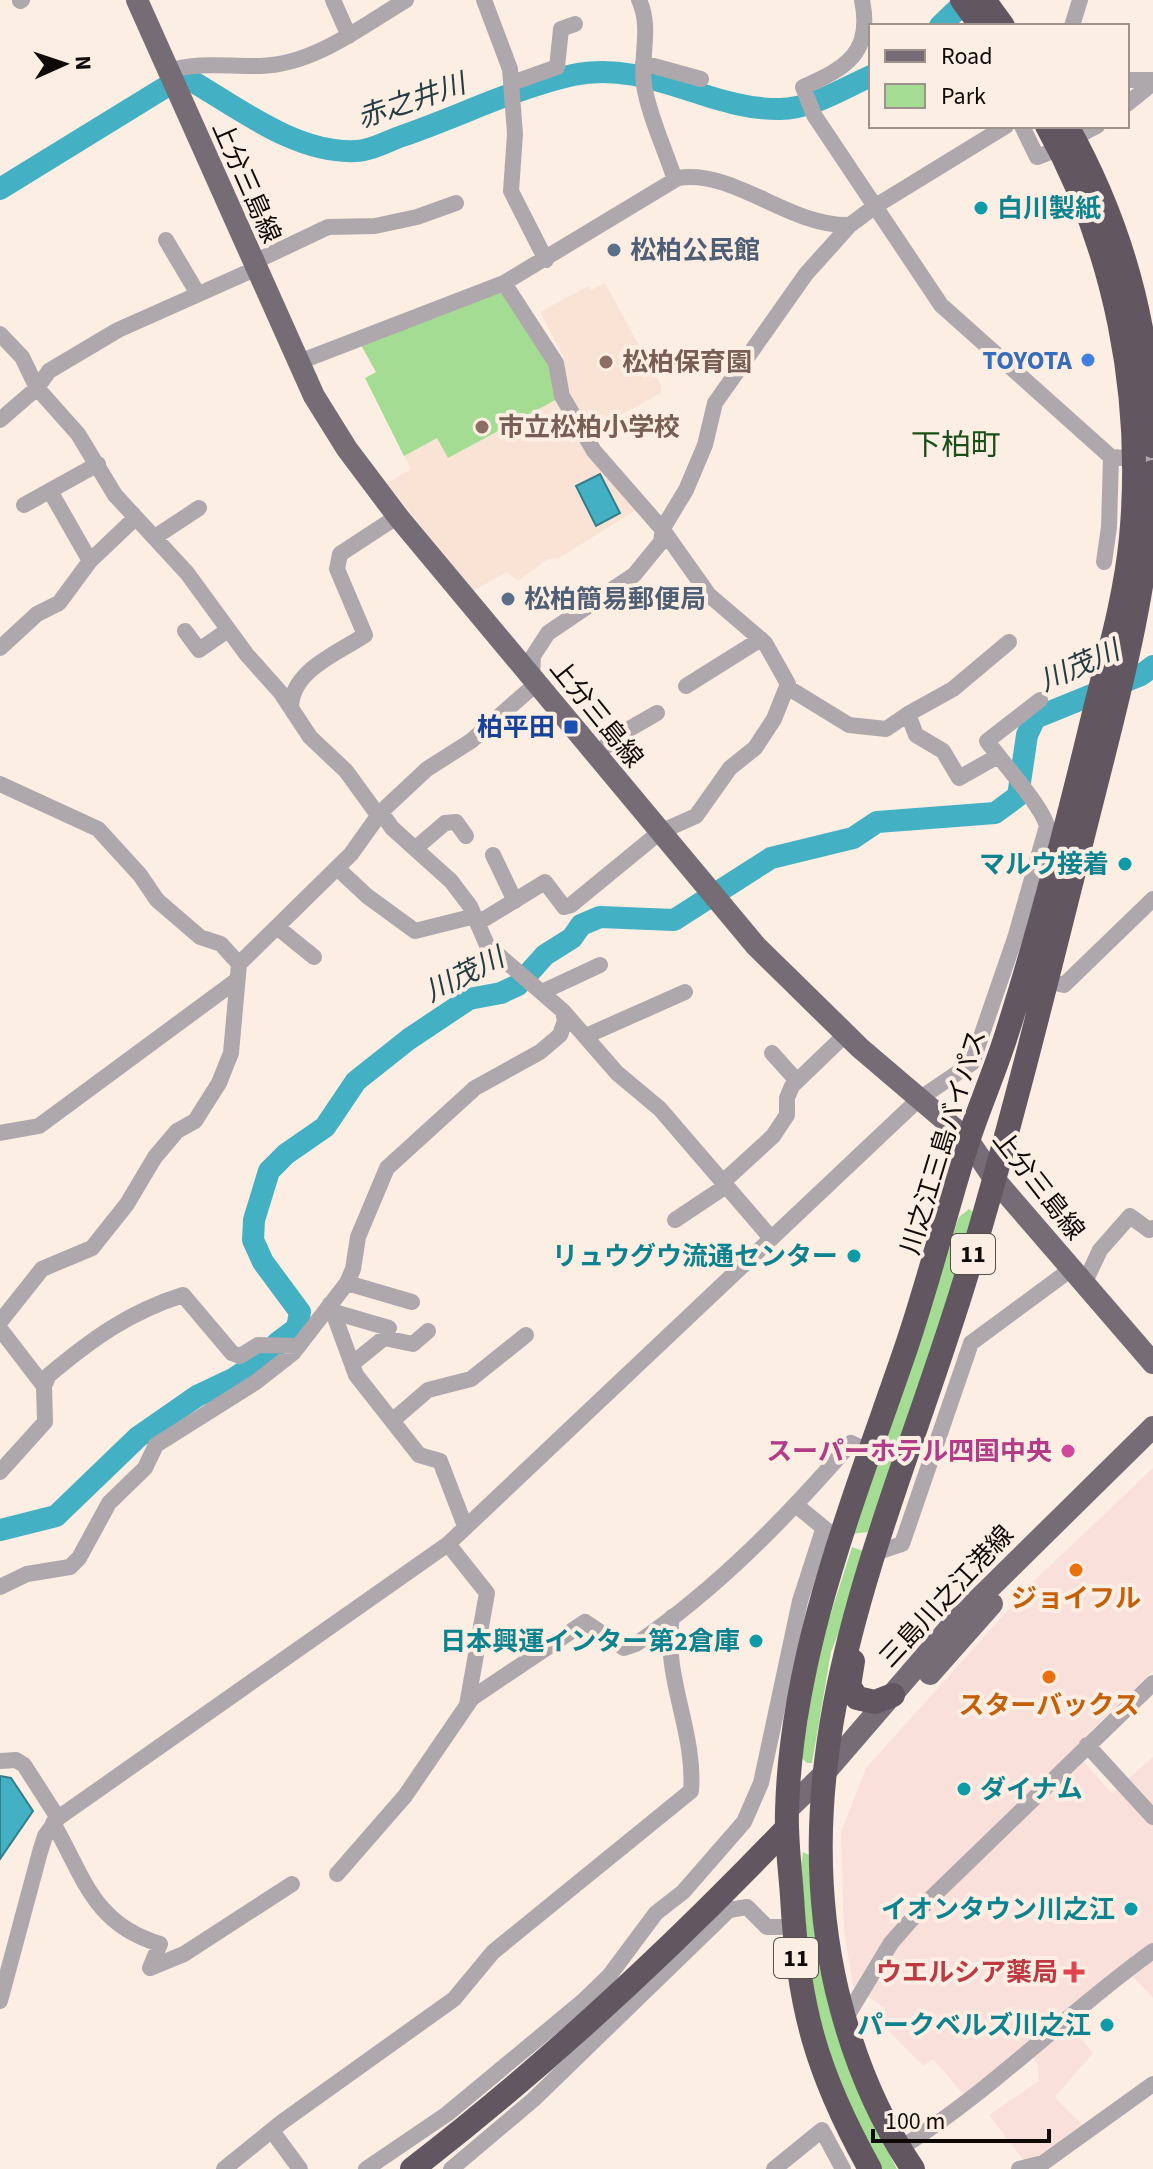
<svg xmlns="http://www.w3.org/2000/svg" width="1153" height="2169" font-family="'Source Sans 3','Noto Sans JP',sans-serif">
<style>
.commercial{fill:#fae0db}
.built{fill:#f9e3d4}
.green{fill:#a5dc93}
.water{fill:#43b0c4;stroke:#337e8b;stroke-width:2}
.lines{fill:none;stroke-linecap:round;stroke-linejoin:round}
.river{stroke:#43b0c4;stroke-width:22}
.minor{stroke:#aea8ad;stroke-width:16}
.major{stroke:#766c75;stroke-width:22}
.highway{stroke:#625761;stroke-width:24}
.culture-dot{fill:#0f9aa8;stroke:#fdeee4;stroke-width:3}
.service-dot{fill:#5c6f8a;stroke:#fdeee4;stroke-width:3}
.shop-dot{fill:#3f7fe0;stroke:#fdeee4;stroke-width:3}
.education-dot{fill:#8d6e63;stroke:#fdeee4;stroke-width:3}
.transit-dot{fill:#1a4fb4;stroke:#fdeee4;stroke-width:3}
.hotel-dot{fill:#d1479c;stroke:#fdeee4;stroke-width:3}
.food-dot{fill:#e8710a;stroke:#fdeee4;stroke-width:3}
.health-dot{fill:#e0444e;stroke:#fdeee4;stroke-width:3}
.labels{text-anchor:middle;stroke-width:8;stroke-linejoin:round;paint-order:stroke}
.shield{fill:#fdeee4;stroke:#564e49;stroke-width:2}
.shield-label{font-size:24px;font-weight:bold;fill:#0f0a07}
.street-label{font-size:26px;fill:#0f0a07;stroke:#fdeee4}
.culture-label{font-size:26px;font-weight:bold;fill:#0d838f;stroke:#fdeee4;text-anchor:end}
.service-label{font-size:26px;font-weight:bold;fill:#4e5e75;stroke:#fdeee4;text-anchor:start}
.shop-label{font-size:26px;font-weight:bold;fill:#366cbe;stroke:#fdeee4;text-anchor:end}
.education-label{font-size:26px;font-weight:bold;fill:#785e54;stroke:#fdeee4;text-anchor:start}
.transit-label{font-size:26px;font-weight:bold;fill:#164399;stroke:#fdeee4;text-anchor:end}
.hotel-label{font-size:26px;font-weight:bold;fill:#b23c85;stroke:#fdeee4;text-anchor:end}
.food-label{font-size:26px;font-weight:bold;fill:#c56008;stroke:#fdeee4}
.health-label{font-size:26px;font-weight:bold;fill:#be3a42;stroke:#fdeee4;text-anchor:end}
.water-label{font-size:28px;font-style:italic;fill:#243d42;stroke:#fdeee4}
.quarter-label{font-size:30px;fill:#1b4f19;stroke:#fdeee4}
</style>
<rect width="100%" height="100%" fill="#fdeee4"/>
<!-- commercial -->
<path class="commercial" d="M1153,1468V1671L1082,1739L1084,1762L1112,1793L1153,1757V1998L1123,1966L1063,2017L1093,2053L1055,2097L1082,2125L1038,2156L1024,2161L989,2115L1039,2081L1038,2065L1026,2048L964,2095L933,2059L923,2066L886,2028L885,2008L853,1986L844,1931L841,1832L866,1768L1036,1579Z"/>
<!-- built -->
<path class="built" d="M605,283L661,385V393L588,433L572,402L563,356L540,312L588,286L591,290Z
M361,345L554,370L638,509L559,558L548,559L518,581L507,572L473,591L387,483L411,469L365,378L376,372Z"/>
<!-- green -->
<path class="green" d="M502,289L551,362L559,398L448,458L437,438L404,456L365,378L376,372L361,345Z
M969,1209L977,1215L868,1532L851,1534L959,1217Z
M852,1547L863,1551L848,1609L831,1652L812,1763H807L802,1758L817,1657Z
M803,1852L811,1856L884,2144L897,2169H879L856,2128L812,2004L801,1866Z"/>
<!-- water -->
<path class="water" d="M600,474L620,513L596,526L576,486Z
M0,1776L11,1778L33,1811L0,1859Z"/>
<g class="lines">
<!-- river -->
<path class="river" d="M940,26L967,0
M0,189L164,88L190,80C239,108 296,154 356,151C370,151 388,141 402,136C458,117 515,88 573,75C647,59 708,110 780,109C811,109 844,88 871,76
M0,1530L56,1516L138,1437L197,1396L233,1379L273,1352L277,1343L297,1328L300,1312L263,1262L253,1240L254,1220L269,1171L286,1154L325,1127L356,1081L409,1039L469,999L501,993L518,985L545,955L572,938L581,925L600,917L674,920L771,858L853,838L877,822L995,813L1018,796L1027,735L1035,718L1141,675L1153,666"/>
<!-- minor -->
<path class="minor" d="M333,0L349,36
M484,0L510,69L515,134L511,191L546,260
M639,0C652,28 640,55 644,85C649,116 665,149 675,180
M862,0C873,53 846,68 803,87L814,115L941,305L1111,457L1153,460
M20,1L22,0
M1072,26L1080,0
M643,63L701,79
M168,71C200,61 228,67 260,66C314,65 362,26 406,0
M1127,80H1153
M512,83L557,67L561,29L575,24
M1127,104L1153,83
M1022,126L1037,157C1060,150 1075,136 1097,126
M166,240L198,294
M252,263L328,227L375,226L417,217L456,203
M0,334L22,357L37,388L78,434L115,495L187,573L247,655L281,693L310,737L346,771L378,815
M299,362L504,283L678,178C735,169 789,227 850,225
M0,420L37,388L49,371L118,330L255,269
M50,491L90,561
M24,505L98,464
M155,537L199,508
M1104,562L1109,527L1111,457
M185,631L199,650L228,630
M0,648L37,614L59,603L90,561L132,521L133,514
M532,677L533,656L548,633L634,575L661,542L663,528L686,490L705,445L715,403L806,274L850,225L874,207L1006,126
M686,686L761,639
M787,687L849,725L886,729L908,714L916,735L943,751L959,778L998,756
M1040,700L987,741C1002,762 1042,806 1047,826
M291,707C292,670 338,653 365,635L337,569L340,554L398,516
M908,714L953,689L1009,642
M596,755L617,736L657,713
M0,784L98,829L140,875L157,900L200,937L221,944L239,964L231,1053L219,1083L195,1121L177,1131L155,1157L127,1204L92,1248L42,1269L0,1322
M381,812L392,828L451,881L470,906L487,945L563,1011L617,1073L660,1109L771,1238
M417,847L445,823L456,822L466,836
M493,855L515,901
M337,868L367,896L415,931L475,916
M478,923L545,882L564,907L571,905L660,832L696,816L730,768L755,748L774,719L788,684L765,643L709,595L663,530L594,451L562,396L556,363L504,283
M277,927L314,957
M239,964L351,854L381,812L427,769L471,741L537,683
M1038,979L1064,985L1153,899
M542,992L600,965
M586,1036L685,992
M772,1053L797,1081
M0,1133L39,1126L237,980
M724,1181L773,1136L787,1115V1098L792,1086L846,1034
M675,1220L726,1186
M347,1283L412,1302
M1084,1284L1100,1250L1130,1216L1149,1230L1153,1228
M330,1304L356,1375L419,1455L440,1461L465,1526
M334,1312L389,1328
M0,1329L44,1386
M352,1364L384,1338L413,1344L428,1331
M392,1421L428,1390L471,1379L526,1335
M0,1472L45,1422L44,1386L49,1375C92,1339 129,1312 183,1295L232,1353L240,1356L258,1345L298,1346
M797,1506L830,1533
M448,1544L487,1593L467,1705
M875,1553L902,1544L971,1343L1070,1270
M0,1587L27,1574L70,1567L79,1558L109,1503L145,1468L156,1445L256,1382L293,1353L347,1283L353,1269L358,1237L387,1168L475,1088L540,1052L560,1035L565,1021L563,1011
M1087,1745L1153,1817
M0,1761L16,1760L24,1765L58,1818
M53,1823C84,1877 93,1924 160,1944L150,1968L184,1954L292,1884
M337,1874L405,1796L472,1698L585,1622L624,1648L636,1644C717,1589 787,1517 851,1443L870,1452
M0,2001L40,1852L45,1836L58,1818L448,1544L919,1099L972,1063L1016,935L1047,826L1064,838
M844,2021L891,1943L926,1903L1153,1683
M272,2131L300,2169
M899,2149C991,2092 1065,2014 1153,1951
M224,2169L282,2122L454,1999L493,1952L691,1791C696,1732 662,1675 672,1617
M366,2169L447,2114L582,2002L609,1976L656,1913L683,1892L744,1822L761,1783L800,1601L823,1530
M451,2169L533,2100L729,1910L747,1907L767,1927H793
M774,2169L822,2130L843,2169
M1019,2169L1043,2163L1153,2084"/>
<!-- major -->
<path class="major" d="M137,0L314,396L347,449L399,518L756,946L860,1048L968,1140L995,1180L1153,1363
M930,1674L992,1604
M787,1810L822,1776L953,1624L1153,1427"/>
<!-- highway -->
<path class="highway" d="M962,0L981,26
M984,0L1003,26
M1067,126C1123,226 1151,331 1153,446
M853,1661L849,1686L857,1698L875,1702L893,1695
M412,2169C546,2066 670,1950 787,1828
M870,2169C816,2072 798,2006 792,1896C790,1868 786,1839 787,1811C791,1652 855,1497 906,1348C929,1280 946,1212 967,1144C979,1107 995,1071 1007,1033C1039,932 1066,829 1091,725C1106,663 1125,601 1131,538C1144,396 1116,250 1047,126
M913,2169C877,2116 852,2053 837,1991C778,1738 893,1516 965,1280C1010,1131 1047,979 1085,828C1114,711 1149,593 1153,472"/>
</g>
<!-- markers -->
<g class="culture-dot">
<circle cx="981" cy="208" r="8"/>
<circle cx="1125" cy="864" r="8"/>
<circle cx="854" cy="1256" r="8"/>
<circle cx="756" cy="1641" r="8"/>
<circle cx="964" cy="1789" r="8"/>
<circle cx="1131" cy="1909" r="8"/>
<circle cx="1107" cy="2025" r="8"/>
</g>
<g class="service-dot">
<circle cx="614" cy="250" r="8"/>
<circle cx="508" cy="599" r="8"/>
</g>
<circle class="shop-dot" cx="1088" cy="360" r="8"/>
<g class="education-dot">
<circle cx="606" cy="362" r="8"/>
<circle cx="482" cy="427" r="8"/>
</g>
<rect class="transit-dot" x="563" y="719" width="16" height="16" rx="4"/>
<circle class="hotel-dot" cx="1068" cy="1451" r="8"/>
<g class="food-dot">
<circle cx="1076" cy="1570" r="8"/>
<circle cx="1049" cy="1677" r="8"/>
</g>
<path class="health-dot" d="M1070 1960h8v8h8v8h-8v8h-8v-8h-8v-8h8z"/>
<g class="labels">
<!-- shield labels -->
<g class="shield">
<rect x="951" y="1234" width="44" height="40" rx="6"/>
<rect x="774" y="1938" width="44" height="40" rx="6"/>
</g>
<g class="shield-label">
<text x="973" y="1262">11</text>
<text x="796" y="1966">11</text>
</g>
<!-- street labels -->
<g class="street-label">
<text transform="translate(247 182) rotate(66)" y="9">上分三島線</text>
<text transform="translate(597 713) rotate(51)" y="9">上分三島線</text>
<text transform="translate(943 1142) rotate(-73)" y="9">川之江三島バイパス</text>
<text transform="translate(1039 1185) rotate(52)" y="9">上分三島線</text>
<text transform="translate(946 1596) rotate(-47)" y="9">三島川之江港線</text>
</g>
<!-- culture labels -->
<g class="culture-label">
<text x="997" y="217" text-anchor="start">白川製紙</text>
<text x="1109" y="873">マルウ接着</text>
<text x="838" y="1265">リュウグウ流通センター</text>
<text x="740" y="1650">日本興運インター第2倉庫</text>
<text x="980" y="1798" text-anchor="start">ダイナム</text>
<text x="1115" y="1918">イオンタウン川之江</text>
<text x="1091" y="2034">パークベルズ川之江</text>
</g>
<!-- service labels -->
<g class="service-label">
<text x="630" y="259">松柏公民館</text>
<text x="524" y="608">松柏簡易郵便局</text>
</g>
<!-- shop labels -->
<g class="shop-label">
<text x="1072" y="369">TOYOTA</text>
</g>
<!-- education labels -->
<g class="education-label">
<text x="622" y="371">松柏保育園</text>
<text x="498" y="436">市立松柏小学校</text>
</g>
<!-- transit labels -->
<g class="transit-label">
<text x="555" y="736">柏平田</text>
</g>
<!-- hotel labels -->
<g class="hotel-label">
<text x="1052" y="1460">スーパーホテル四国中央</text>
</g>
<!-- food labels -->
<g class="food-label">
<text x="1076" y="1607">ジョイフル</text>
<text x="1049" y="1714">スターバックス</text>
</g>
<!-- health labels -->
<g class="health-label">
<text x="1058" y="1981">ウエルシア薬局</text>
</g>
<!-- water labels -->
<g class="water-label">
<text transform="translate(411 100) rotate(-19)" y="10">赤之井川</text>
<text transform="translate(1079 665) rotate(-24)" y="10">川茂川</text>
<text transform="translate(464 974) rotate(-27)" y="10">川茂川</text>
</g>
<!-- quarter labels -->
<g class="quarter-label">
<text x="956" y="455">下柏町</text>
</g>
</g>
<!-- legend -->
<rect x="869" y="24" width="260" height="104" fill="#fdeee4" stroke="#9e938c" stroke-width="2"/>
<rect x="885" y="50" width="40" height="12" fill="#766c75" stroke="#9e938c" stroke-width="2"/>
<text x="941" y="64" font-size="24" fill="#0f0a07">Road</text>
<rect x="885" y="84" width="40" height="24" fill="#a5dc93" stroke="#9e938c" stroke-width="2"/>
<text x="941" y="104" font-size="24" fill="#0f0a07">Park</text>
<!-- north arrow -->
<g transform="translate(64 64) rotate(87)" stroke="#fdeee4" stroke-width="6" paint-order="stroke">
<path d="M0-6L14 30L0 20L-14 30Z" fill="#0f0a07"/>
<text y="-12" font-size="22" font-weight="bold" text-anchor="middle" fill="#0f0a07">N</text>
</g>
<!-- scale -->
<path d="M873 2129v12h176v-12" fill="none" stroke="#0f0a07" stroke-width="4"/>
<text x="885" y="2129" font-size="24" fill="#0f0a07" stroke="#fdeee4" stroke-width="6" paint-order="stroke">100 m</text>
</svg>
